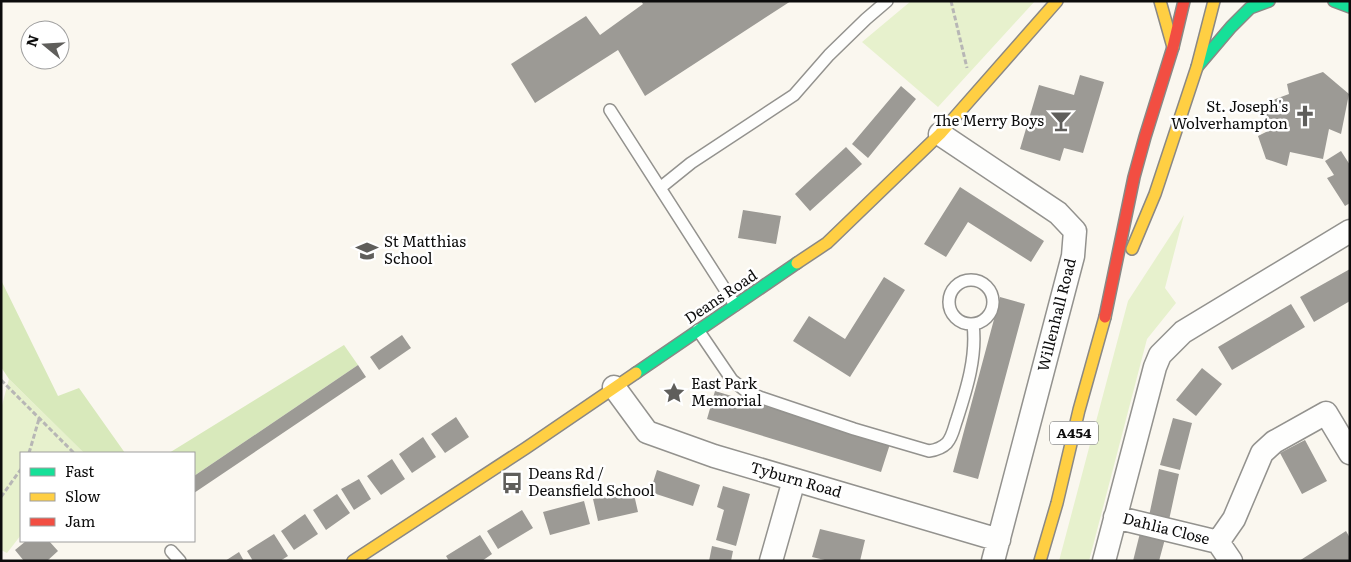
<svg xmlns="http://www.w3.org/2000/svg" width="1351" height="562" font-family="Literata,serif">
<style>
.green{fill:#e7f1cd}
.forest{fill:#d8e9bb}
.building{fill:#9c9a95}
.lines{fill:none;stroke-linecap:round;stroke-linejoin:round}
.lane-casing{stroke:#93928e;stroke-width:14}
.street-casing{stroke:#93928e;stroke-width:25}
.fast-casing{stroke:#8a8885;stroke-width:14}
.slow-casing{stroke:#8a8885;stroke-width:14}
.jam-casing{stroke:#8a8885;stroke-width:14}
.path{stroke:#b7b6b5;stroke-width:3;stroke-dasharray:5 2.5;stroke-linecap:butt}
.lane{stroke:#fefefd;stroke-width:11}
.street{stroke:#fefefd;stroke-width:22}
.fast{stroke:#16e098;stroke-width:11}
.slow{stroke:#ffcf43;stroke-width:11}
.jam{stroke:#f24e42;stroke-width:11}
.labels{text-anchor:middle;stroke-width:5;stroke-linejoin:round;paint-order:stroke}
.shield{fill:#fff;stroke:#555;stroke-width:1}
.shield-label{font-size:14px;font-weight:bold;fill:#0c0c0c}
.poi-label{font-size:15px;fill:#0c0c0c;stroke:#fff;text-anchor:start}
.street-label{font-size:15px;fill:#0c0c0c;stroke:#fff}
</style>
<rect width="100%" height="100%" fill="#faf7ef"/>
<!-- green -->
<path class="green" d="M911,1H1035L938,107L862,42Z
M1184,215L1165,288L1176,303L1147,339L1089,561H1059L1128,301Z
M9,379L84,453H21V535L7,553L1,550V409Z"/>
<!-- forest -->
<path class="forest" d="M1,280L58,396L79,388L125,453H84L9,379L1,367Z
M344,345L358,365L194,476V453H169Z"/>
<!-- building -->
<path class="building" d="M641,1H791L645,96L618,50L535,103L511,64L586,16L600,35L643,4Z
M1323,72L1349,94L1341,134L1329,129L1323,159L1290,152L1287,166L1266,159L1258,136L1270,130L1262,104L1289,94L1287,84Z
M1080,75L1104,82L1083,153L1064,148L1060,161L1020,149L1039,85L1074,95Z
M901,86L916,99L868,158L852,144Z
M846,147L862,164L810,211L795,194Z
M1341,151L1350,165V203L1345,206L1327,178L1334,175L1325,161Z
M960,187L1044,241L1031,262L968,222L946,257L924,244Z
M743,210L781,216L776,244L738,238Z
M1350,269V301L1314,322L1300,297Z
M884,277L905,290L850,377L793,341L809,316L845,339Z
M1000,297L1025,304L978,479L953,472Z
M1291,304L1305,327L1232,370L1218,347Z
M402,335L411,348L379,370L370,357Z
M358,365L366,377L194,493V476Z
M1202,368L1222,384L1196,416L1176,400Z
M715,391L890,444L881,472L707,419Z
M456,417L469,437L445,453L431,434Z
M1173,418L1192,423L1180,470L1160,465Z
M423,437L436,457L412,473L399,454Z
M1305,440L1327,481L1302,494L1280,453Z
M392,459L405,479L381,495L367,476Z
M1159,469L1179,474L1169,520L1149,516Z
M657,470L700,485L693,506L650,492Z
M359,479L371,499L354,510L341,489Z
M723,486L750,494L736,546L716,540L724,510L717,507Z
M633,490L638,512L598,521L593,499Z
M337,494L350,513L326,530L313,510Z
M584,501L590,524L550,535L543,512Z
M522,510L533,528L498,549L487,531Z
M305,514L318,534L294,550L281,531Z
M820,529L865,540L860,561H829L812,557Z
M1346,531L1350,538V559L1347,561H1299Z
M1140,533L1165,539L1159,561H1133Z
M274,534L288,556L280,561H253L247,551Z
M480,535L492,554L482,561H449L446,556Z
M26,541H49L58,551L47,561H24L15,550Z
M712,546L733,551L731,561H709Z
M239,552L244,561H225Z"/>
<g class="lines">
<!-- lane casing -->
<g class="lane-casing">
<path id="lane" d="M610,110L735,305
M660,188L691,163L794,95L829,55L866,19L887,1
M949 302a22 22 0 1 1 44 0a22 22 0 1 1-44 0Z
M698,330L732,380L747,392L762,398L854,429L929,451C936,450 942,448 947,443C953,436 954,427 957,419C967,388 977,356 973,324
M171,551L180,561"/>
</g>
<!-- street casing -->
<g class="street-casing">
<path id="street" d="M940,134L1058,213L1075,231L1073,256L993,561
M614,387L647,432L714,456L999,540
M1115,517L1218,542L1231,561
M1218,542L1234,519L1262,453L1274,442L1326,413L1350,453
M771,561L794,480
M1104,561L1155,367L1160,355L1183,332L1350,231"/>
</g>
<!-- fast casing -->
<g class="fast-casing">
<path id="fast" d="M1334,1L1350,7
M1197,67L1231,27L1250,8L1269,1
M636,373L797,263"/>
</g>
<!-- slow casing -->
<g class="slow-casing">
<path id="slow" d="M1160,1L1173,47
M1132,249L1155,194L1197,67L1214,1
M797,263L827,243L940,134L1057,1
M353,561L526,448L636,373
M1040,561L1057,503L1079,410L1105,317"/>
</g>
<!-- jam casing -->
<g class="jam-casing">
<path id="jam" d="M1105,317L1134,177L1145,137L1173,47L1184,1"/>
</g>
<!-- path -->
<path class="path" d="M951,1L967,68
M1,380L74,453
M29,453L39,419
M1,497L21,469"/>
<!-- lane -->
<use href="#lane" class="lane"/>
<!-- street -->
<use href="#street" class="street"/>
<!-- fast -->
<use href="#fast" class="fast"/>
<!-- slow -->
<use href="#slow" class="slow"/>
<!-- jam -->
<use href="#jam" class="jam"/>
</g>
<!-- icons -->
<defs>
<g id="church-bare" transform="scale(1.725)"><path d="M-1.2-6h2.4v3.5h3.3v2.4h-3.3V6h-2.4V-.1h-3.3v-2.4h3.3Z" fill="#5f5e5b" stroke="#fff" stroke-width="2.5" paint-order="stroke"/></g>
<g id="bar-bare" transform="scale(1.725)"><path d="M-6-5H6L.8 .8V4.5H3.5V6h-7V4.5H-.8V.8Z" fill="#5f5e5b" stroke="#fff" stroke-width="2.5" paint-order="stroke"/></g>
<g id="school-bare" transform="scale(1.725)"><path d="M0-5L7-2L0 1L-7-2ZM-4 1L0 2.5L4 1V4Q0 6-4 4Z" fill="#5f5e5b" stroke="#fff" stroke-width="2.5" paint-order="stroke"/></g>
<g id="sight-bare" transform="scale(1.725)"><path d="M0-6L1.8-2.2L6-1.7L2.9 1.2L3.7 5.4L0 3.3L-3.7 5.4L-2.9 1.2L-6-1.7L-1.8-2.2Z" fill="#5f5e5b" stroke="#fff" stroke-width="2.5" paint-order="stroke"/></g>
<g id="bus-bare" transform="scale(1.725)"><path d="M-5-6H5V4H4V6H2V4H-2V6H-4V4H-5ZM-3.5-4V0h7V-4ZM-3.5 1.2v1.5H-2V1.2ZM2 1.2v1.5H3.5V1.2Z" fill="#5f5e5b" stroke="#fff" stroke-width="2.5" paint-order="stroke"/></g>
</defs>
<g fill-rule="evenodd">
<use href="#church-bare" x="1305" y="116"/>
<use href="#bar-bare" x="1061" y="121"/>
<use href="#school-bare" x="367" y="251"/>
<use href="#sight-bare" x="674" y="393"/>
<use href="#bus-bare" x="512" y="483"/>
</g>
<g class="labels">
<!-- shield labels -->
<rect class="shield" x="1050" y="421.5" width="48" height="23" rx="4"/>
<g class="shield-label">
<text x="1074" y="438">A454</text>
</g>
<!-- poi labels -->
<g class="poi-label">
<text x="1288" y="112" text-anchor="end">St. Joseph's<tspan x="1288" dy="17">Wolverhampton</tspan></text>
<text x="1044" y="126" text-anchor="end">The Merry Boys</text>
<text x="384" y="247">St Matthias<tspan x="384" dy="17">School</tspan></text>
<text x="691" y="389">East Park<tspan x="691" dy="17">Memorial</tspan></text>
<text x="528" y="479">Deans Rd /<tspan x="528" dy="17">Deansfield School</tspan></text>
</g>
<!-- street labels -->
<g class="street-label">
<text transform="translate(721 297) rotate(-34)" y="5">Deans Road</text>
<text transform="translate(1057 315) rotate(-76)" y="5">Willenhall Road</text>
<text transform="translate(796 480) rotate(16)" y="5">Tyburn Road</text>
<text transform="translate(1166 529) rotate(14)" y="5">Dahlia Close</text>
</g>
</g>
<!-- border -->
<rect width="1351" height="562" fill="none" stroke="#0c0c0c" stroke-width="5"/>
<!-- legend -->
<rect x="20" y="452" width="175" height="90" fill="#ffffff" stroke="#9e9e9e"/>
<rect x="30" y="468" width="25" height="8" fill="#16e098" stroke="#9e9e9e"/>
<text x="65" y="477" font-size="15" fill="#0c0c0c">Fast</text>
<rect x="30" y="493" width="25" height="8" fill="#ffcf43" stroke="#9e9e9e"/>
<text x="65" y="502" font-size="15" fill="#0c0c0c">Slow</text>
<rect x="30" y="518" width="25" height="8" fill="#f24e42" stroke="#9e9e9e"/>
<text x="65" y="527" font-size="15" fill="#0c0c0c">Jam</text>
<!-- north arrow -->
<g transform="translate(45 45) rotate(288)"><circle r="24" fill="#ffffff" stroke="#9e9e9e"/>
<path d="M0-4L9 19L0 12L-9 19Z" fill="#5f5e5b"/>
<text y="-8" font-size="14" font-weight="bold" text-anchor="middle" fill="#0c0c0c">N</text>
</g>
</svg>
